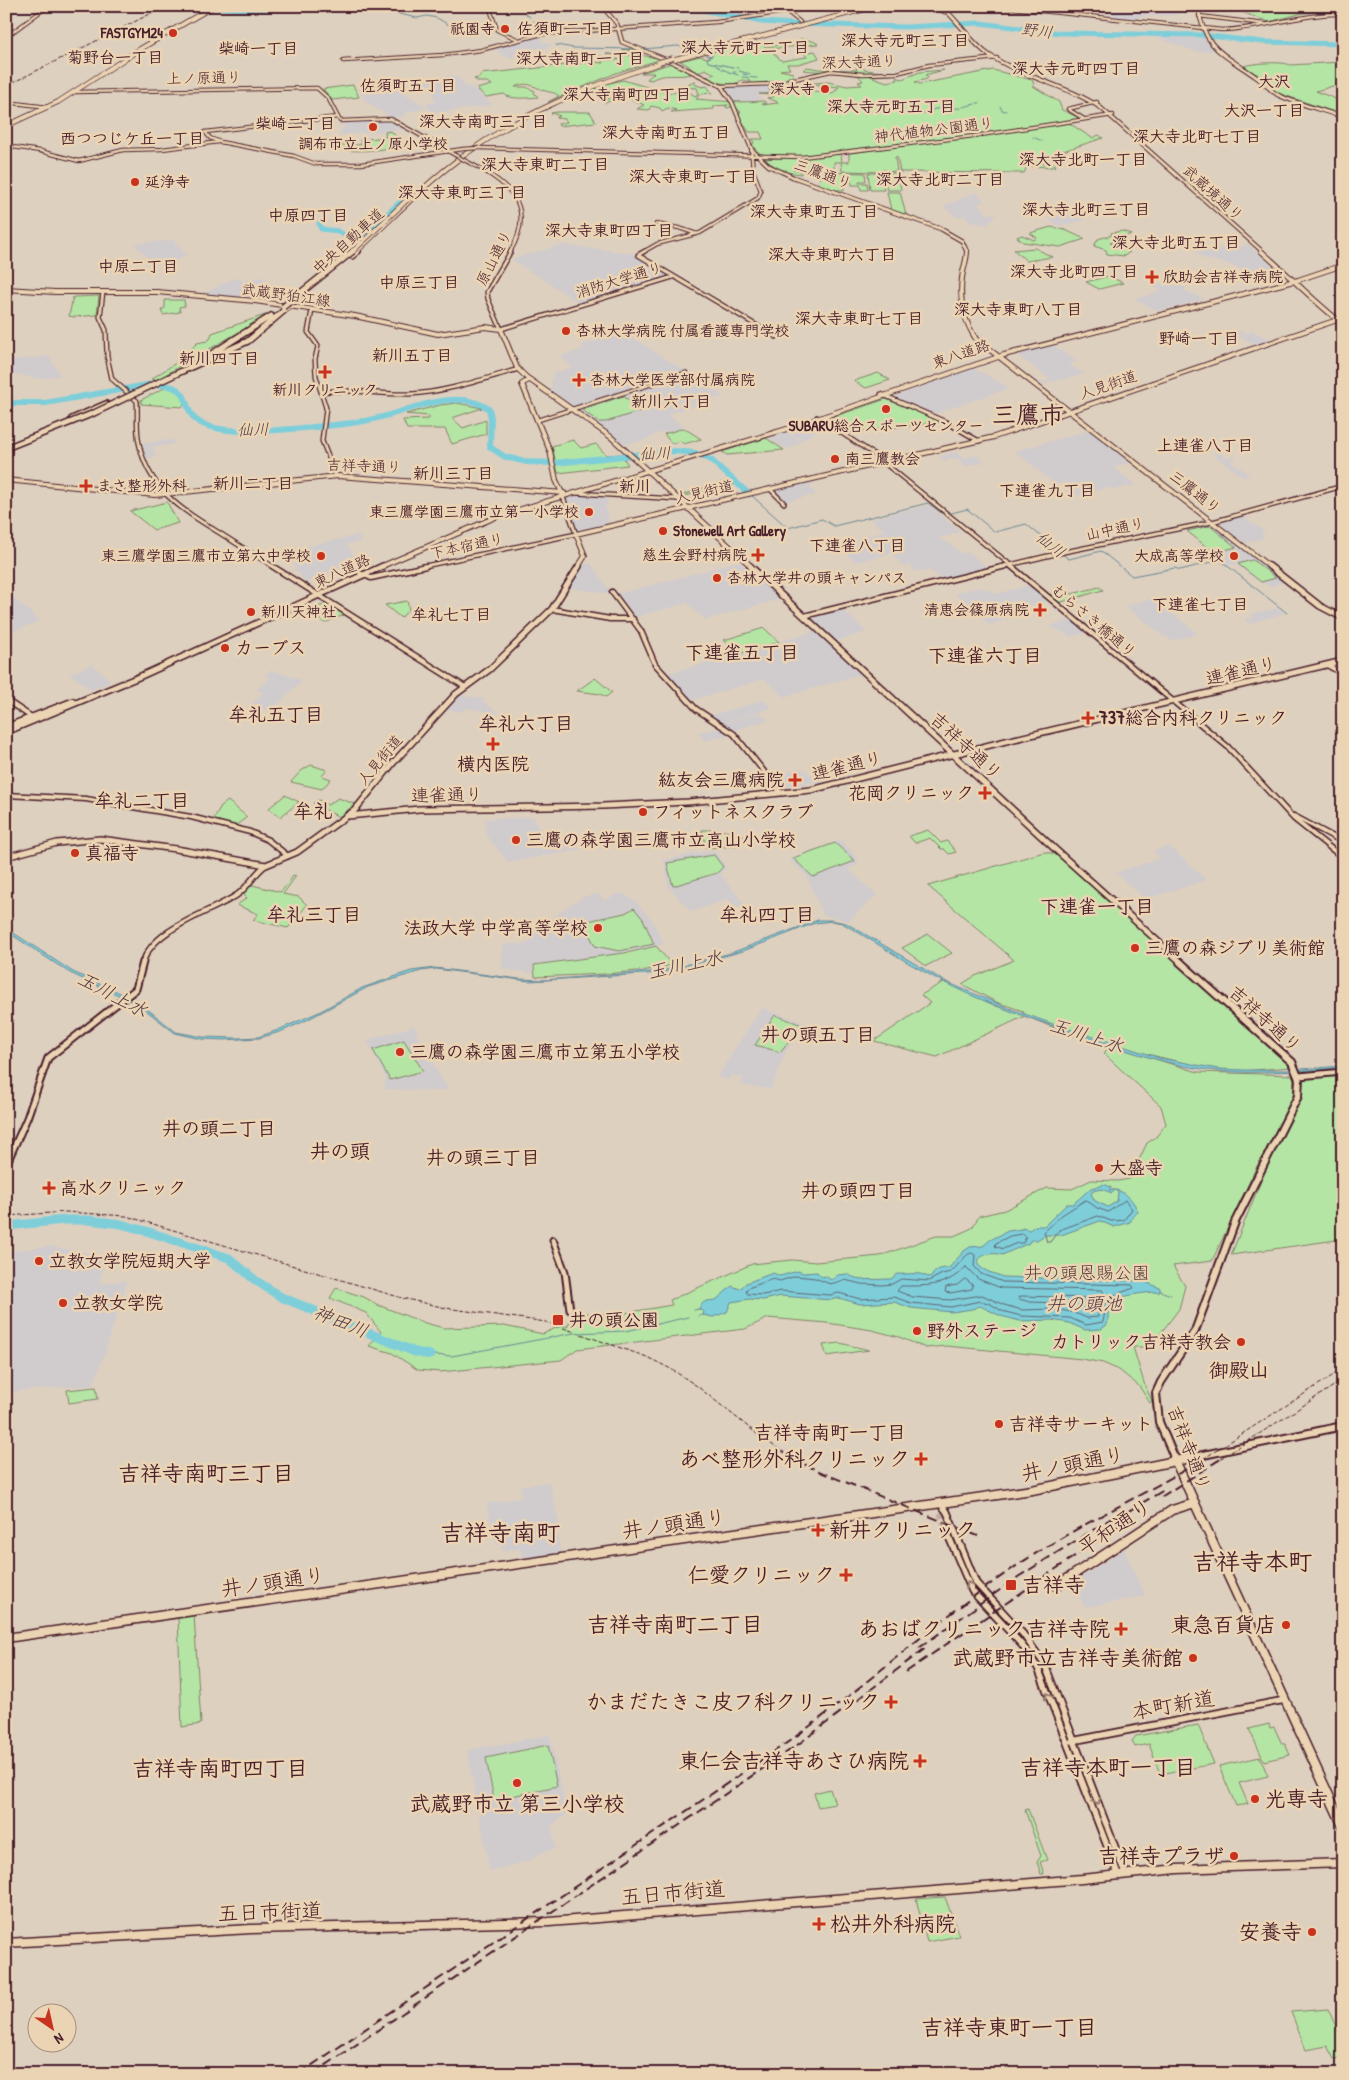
<svg xmlns="http://www.w3.org/2000/svg" width="1349" height="2080" font-family="'Patrick Hand','Klee One',sans-serif">
<style>
.built{fill:#d0cbcd}
.green{fill:#b5e5a4;stroke:#808268;fill-rule:evenodd}
.water{fill:#7eceda;stroke:#698894;fill-rule:evenodd}
.lines{fill:none;stroke-linecap:round;stroke-linejoin:round}
.shore{stroke:#5f6571;stroke-width:1}
.stream{stroke:#698894;stroke-width:1}
.river-far2{stroke:#7eceda;stroke-width:5}
.river-far1{stroke:#7eceda;stroke-width:6}
.river{stroke:#7eceda;stroke-width:9}
.minor-tunnel{stroke:#c0ada1;stroke-width:5.5;stroke-dasharray:5.5 3;stroke-linecap:butt}
.minor-far4-casing{stroke:#4a1f2b;stroke-width:4.5}
.minor-far3-casing{stroke:#4a1f2b;stroke-width:5.5}
.minor-far2-casing{stroke:#4a1f2b;stroke-width:7}
.minor-far1-casing{stroke:#4a1f2b;stroke-width:9}
.minor-casing{stroke:#4a1f2b;stroke-width:9}
.major-far4-casing{stroke:#4a1f2b;stroke-width:5}
.major-far3-casing{stroke:#4a1f2b;stroke-width:6}
.major-far2-casing{stroke:#4a1f2b;stroke-width:8}
.major-far1-casing{stroke:#4a1f2b;stroke-width:10}
.major-casing{stroke:#4a1f2b;stroke-width:11}
.highway-far1-casing{stroke:#4a1f2b;stroke-width:5.5}
.highway-casing{stroke:#4a1f2b;stroke-width:8}
.minor-far4{stroke:#ead4b3;stroke-width:2.5}
.minor-far3{stroke:#ead4b3;stroke-width:3}
.minor-far2{stroke:#ead4b3;stroke-width:4}
.minor-far1{stroke:#ead4b3;stroke-width:5}
.minor{stroke:#ead4b3;stroke-width:5.5}
.major-far4{stroke:#ead4b3;stroke-width:3}
.major-far3{stroke:#ead4b3;stroke-width:4}
.major-far2{stroke:#ead4b3;stroke-width:5}
.major-far1{stroke:#ead4b3;stroke-width:6}
.major{stroke:#ead4b3;stroke-width:8}
.highway-far1{stroke:#ead4b3;stroke-width:4}
.highway{stroke:#ead4b3;stroke-width:5}
.rail-far1{stroke:#4a1f2b;stroke-width:1;stroke-dasharray:4.5 2;stroke-linecap:butt}
.rail{stroke:#4a1f2b;stroke-width:2;stroke-dasharray:10 5;stroke-linecap:butt}
.minor-bridge-casing{stroke:#4a1f2b;stroke-width:4.5;stroke-linecap:butt}
.highway-bridge-far1-casing{stroke:#4a1f2b;stroke-width:5.5;stroke-linecap:butt}
.highway-bridge-casing{stroke:#4a1f2b;stroke-width:8;stroke-linecap:butt}
.minor-bridge{stroke:#ead4b3;stroke-width:2.5}
.highway-bridge-far1{stroke:#ead4b3;stroke-width:4}
.highway-bridge{stroke:#ead4b3;stroke-width:5}
.oneway{stroke:#9a7a6f}
.poi-dot{fill:#c8321e;stroke:#ead4b3;stroke-width:2}
.labels{text-anchor:middle;stroke-width:5;stroke-linejoin:round;paint-order:stroke}
.far-poi-label{font-size:15px;font-weight:bold;fill:#4a1f2b;stroke:#ead4b3;text-anchor:start}
.far-street-label{font-size:15px;fill:#4a1f2b;stroke:#ead4b3}
.far-neighbourhood-label{font-size:16px;font-weight:bold;fill:#4a1f2b;stroke:#ead4b3}
.far-water-label{font-size:16px;font-style:italic;fill:#523945;stroke:#ead4b3}
.far-quarter-label{font-size:16px;font-weight:bold;fill:#4a1f2b;stroke:#ead4b3}
.poi-label{font-size:18px;font-weight:bold;fill:#4a1f2b;stroke:#ead4b3;text-anchor:start}
.street-label{font-size:18px;fill:#4a1f2b;stroke:#ead4b3}
.park-label{font-size:18px;fill:#5a3d3d;stroke:#ead4b3}
.neighbourhood-label{font-size:19px;font-weight:bold;fill:#4a1f2b;stroke:#ead4b3}
.water-label{font-size:19px;font-style:italic;fill:#523945;stroke:#ead4b3}
.quarter-label{font-size:20px;font-weight:bold;fill:#4a1f2b;stroke:#ead4b3}
.near-poi-label{font-size:21px;font-weight:bold;fill:#4a1f2b;stroke:#ead4b3;text-anchor:end}
.near-street-label{font-size:21px;fill:#4a1f2b;stroke:#ead4b3}
.near-neighbourhood-label{font-size:22px;font-weight:bold;fill:#4a1f2b;stroke:#ead4b3}
.far-town-label{font-size:24px;font-weight:bold;fill:#4a1f2b;stroke:#ead4b3}
.near-quarter-label{font-size:24px;font-weight:bold;fill:#4a1f2b;stroke:#ead4b3}
</style>
<rect width="100%" height="100%" fill="#ded0bf"/>
<filter id="ink" filterUnits="userSpaceOnUse"><feTurbulence type="fractalNoise" baseFrequency=".02" numOctaves="2"/><feDisplacementMap in="SourceGraphic" scale="10" xChannelSelector="R" yChannelSelector="G"/><feConvolveMatrix kernelMatrix="1 2 1 2 8 2 1 2 1" color-interpolation-filters="sRGB"/></filter>
<g filter="url(#ink)">
<!-- built -->
<path class="built" d="M1105,6H1175L1180,15L1145,16L1136,18L1113,17Z
M540,36L543,42L553,45L543,49L522,48L518,52L522,54L511,58L503,56L495,48Z
M1156,37L1204,38L1215,50L1197,52Z
M453,75L460,79L464,85L474,89L493,105L433,113L425,104L436,102L433,94L426,85H416L415,80Z
M373,83L376,87L394,86L427,108L403,113L407,116L392,118L367,102L357,88L360,87L358,84Z
M776,85L770,89L772,94H758L761,100L750,101L734,102L727,87Z
M387,120L392,121L404,129L339,135L345,126L342,123L345,122Z
M976,192L986,202L977,203L988,214L997,213L987,225L970,222L964,216L956,217L944,206Z
M1074,213L1085,220L1059,226L1048,218Z
M173,240L187,255L182,256L180,259L155,264L134,244Z
M562,245L631,253L669,275L667,278L580,303L511,259Z
M1249,245L1277,270L1247,273L1229,264L1202,258L1195,251Z
M263,277L271,289L246,299L202,295L234,278L243,281Z
M1170,281L1186,288L1183,290L1205,299L1159,311L1135,299L1161,291L1153,286Z
M617,327L723,396L667,415L685,427L667,433L664,431L642,441L624,444L578,409L648,384L574,407L551,391L552,374L573,367L559,356L584,349L581,345L597,341L590,335Z
M1237,330L1246,334L1252,331L1274,341L1260,347L1230,332Z
M1053,345L1077,362L1069,365L1084,374L1040,385L1037,383L1051,380L1016,354Z
M49,356L60,375L58,376L40,379L15,374L6,375V361Z
M973,368L1010,388L933,414L890,398Z
M812,424L816,430L803,440L788,432Z
M1090,430L1132,462L1113,467L1136,485L1113,490L1109,487L1071,497L1065,491L1074,489L1066,482L1056,485L1015,451Z
M786,432L802,441L789,449L782,447L769,438Z
M173,439L174,444L153,447L156,457L147,458L141,444Z
M956,452L962,458L977,455L985,462L966,466L957,458L944,461L939,456Z
M1219,453L1226,458L1234,456L1237,458L1229,460L1250,475L1243,477L1212,454Z
M810,480L814,484L808,486L816,494L786,502L774,491Z
M577,495L606,497L608,504L605,506L609,524L577,530L567,498Z
M928,505L961,532L939,538L943,542L946,541L962,554L969,552L989,569L944,580L931,571H915L910,565L903,567L891,553L856,562L836,545L885,531L871,519Z
M1243,516L1266,533L1261,534L1265,538L1245,543L1220,524V522Z
M1209,525L1213,526L1285,582L1271,586L1259,582L1236,564L1228,565L1185,530Z
M358,535L362,542L347,544L356,560L340,564L342,568L341,569L305,583L297,571H288L296,569L286,551Z
M737,562H740L780,599L705,620L687,603L636,617L618,594Z
M583,563L591,564L612,594L568,588Z
M1031,585L1049,601L1016,609L1021,614L990,625L955,593L979,587L984,590L989,589L996,594Z
M11,596L40,621L6,634V598Z
M1154,598L1198,634L1172,641L1166,636L1164,637L1126,606Z
M1278,608L1285,613L1248,624L1244,620L1254,618L1251,614Z
M842,609L866,632L836,641L813,619L814,616Z
M1071,620L1086,632L1071,637L1050,626Z
M816,631L862,674L783,697L765,679L693,700L667,674Z
M92,664L110,680L108,683L91,690L70,674Z
M271,670L302,680L272,711L250,707L263,692L256,690L270,678L264,676Z
M457,695L485,699L483,702L501,714L466,708L462,712L445,709Z
M764,700L772,708L721,724L709,716Z
M760,713L768,720L733,731L722,724Z
M720,728L731,735L704,741L698,732Z
M801,768L825,785L821,787L815,782L778,788L771,777Z
M534,817L542,840L573,835L580,850L508,862L486,835L485,819Z
M841,840L858,859V864L848,869L877,895L848,921L823,915L807,876L789,859Z
M1169,846L1207,880L1145,899L1116,873L1160,858L1153,851Z
M703,852H716L726,867L720,874L745,905L735,907L728,899L691,912L668,886L664,860Z
M621,893L634,900L651,919L664,944L622,953L533,965V973L502,969V945L530,943L531,936L569,905L582,899L581,897L597,894L605,900Z
M762,1008L816,1027L803,1043L794,1040L785,1053L771,1089L741,1085L743,1078L732,1075L728,1080L718,1077L738,1044Z
M415,1026L420,1043L448,1089L442,1091L384,1089L386,1078L367,1040Z
M49,1246L83,1252L98,1257H106L99,1283L127,1281L105,1353L93,1385L6,1392V1252Z
M549,1482L559,1523L555,1524L561,1553L522,1558L520,1548L503,1551L501,1545H496L487,1504L522,1497L520,1486Z
M1124,1549L1145,1596L1086,1607L1083,1605L1076,1587L1077,1580Z
M550,1735L567,1815L560,1818L551,1827L556,1848L540,1853L532,1860L490,1871L467,1750Z"/>
<!-- green -->
<path class="green" d="M1225,6H1322L1317,9L1316,12L1303,13L1269,22Z
M800,39C805,39 815,41 818,44L769,49L782,61L807,57L804,53L815,51L819,58L798,64H787L790,69L780,70L793,73V76L788,77L787,82L803,84L828,82L847,86L862,85L858,82L863,81L858,75L803,70L807,67L818,69L857,70L856,67C863,68 868,71 874,71C881,72 885,71 891,75L870,76L887,82L898,80L896,77L902,79L920,72L944,70L925,75L928,77L927,79L915,82L920,84L993,70L1032,80L1034,84L1033,86L1059,102L1062,110L1082,119L1069,123L1092,138L1099,135L1103,138L1054,154L1039,163L1054,164L1056,165L1054,167L1027,166L1024,173L900,172L897,157H895L897,171L887,172L886,170H882L881,172L842,171L841,162H834V171L793,170L801,171V174L786,172L787,170H781L764,159L841,154L842,162H849V153L886,148C860,150 783,163 762,154C758,153 755,149 752,144L754,143L752,139H763L760,132H749L737,113L741,112L734,106L727,108L725,106L728,105L714,106V109L671,112L676,110L668,108L662,111L660,108L651,106L649,110L637,109L644,105L628,98L620,100L615,99L605,103L604,101L615,95L608,93H585L605,84L623,80L667,93L689,92L695,96L699,93L697,88L682,87L694,81H696L694,84L702,87L707,86L712,93L700,94L696,99C719,101 741,103 763,101L767,103L762,104L763,105L777,103L778,102L767,98L774,97L772,95L759,94L786,93L784,90H769L770,85L775,83L773,81L749,85L750,81L742,80C731,88 718,83 706,77L715,74L705,69L696,74L689,66L680,61L700,56L707,58L713,54L711,52L676,60L735,44L738,46L759,43L766,47L801,41ZM809,84L839,87L833,93C821,93 812,90 801,90L800,88Z
M623,49L638,50L640,55L662,59L616,73L548,102L559,96C553,91 549,93 543,90C532,86 527,81 515,87H526L535,91L534,93L538,97C529,98 510,100 504,94L486,97L477,89L492,85L488,82H479L474,79L479,78L481,74L595,62L603,63L599,56H602L604,60H619L615,55L606,54L637,56L630,52V51L622,50Z
M1343,62V83L1316,91L1343,102V115L1278,93L1260,76L1244,66C1253,63 1283,61 1290,65Z
M672,63L691,74C675,78 665,72 651,80L647,79L654,73H641Z
M353,85L359,97L332,100L323,89Z
M558,112H590L596,122L559,126L558,124L567,122L565,119L556,118L560,116L551,113Z
M391,131L402,143C387,152 353,152 336,149L338,145H361L360,140L386,137L385,132Z
M820,172L865,173L866,181H859V183H867L868,190H861L860,185H852L851,181H844V190H833L819,185Z
M868,173H881L884,190H870Z
M883,173H898L901,190H887Z
M887,192H900L906,215L891,210Z
M1051,227L1065,230L1085,239L1060,247L1023,242L1017,237L1022,235L1034,240L1037,238L1030,233Z
M1122,231L1131,234L1110,243L1130,252L1124,256L1107,254L1106,250L1094,246L1098,239L1112,235L1111,233Z
M1035,248L1052,257L1027,261L1014,250Z
M1109,276L1123,283L1099,289L1086,282Z
M99,296L97,315L74,317L69,316L73,297Z
M165,300H184L185,306L179,307L180,312L163,315L161,310L165,308Z
M265,315L258,321L156,380L151,379L179,361L197,343L207,341L210,339L212,333Z
M878,373L890,380L866,388L854,381Z
M168,386L183,394L185,402L182,407L141,404V400Z
M623,396L644,410L606,422H599L582,410Z
M886,399L943,422L845,433L826,421L827,419Z
M457,403L482,408L452,418L463,428L486,420V434L452,444L445,429H407L403,420L429,419V416L406,414L440,405Z
M684,428L701,439L684,444L680,441L672,444L664,434Z
M766,438L784,450L727,455L722,452Z
M573,440L581,448L596,444L606,455L621,454L628,465L558,473L552,446Z
M726,481L734,485L680,497L679,496Z
M167,502L178,523L154,530L130,511Z
M1210,526L1236,547L1214,553L1187,531Z
M1252,560H1253L1276,578L1261,582L1238,564Z
M1099,587L1103,590L1058,603L1049,595L1068,591L1072,594Z
M407,601L409,609L401,618L385,605Z
M328,604L344,615L324,623L309,609Z
M764,628L779,642L738,654L724,640Z
M595,678L612,692L606,697L600,694L577,691Z
M311,765L327,770L322,776L331,779L322,789L291,782L301,771Z
M285,795L299,802L280,817L269,808Z
M338,798L355,804L339,817L313,803L319,800L328,805Z
M228,801L247,817L235,826L213,820L221,806Z
M702,830C718,830 736,830 749,840L735,846L706,848Z
M928,830L941,843L947,841L956,852L949,854L944,849H941L930,838L915,843L909,836Z
M835,843L855,861L813,877L793,858Z
M1044,852L1056,854L1288,1060L1291,1067L1242,1071L1208,1069L1127,1049L1117,1043L1119,1039L1117,1038L1104,1048L1025,1016L937,1057L874,1041L930,1003L921,995L945,981L996,1006L1025,1015L1023,1011L996,1002L962,984L975,976L1014,960L928,886Z
M714,855L723,867L717,873L673,886L667,863Z
M294,875L296,876L283,894L299,897L307,905L288,928L253,920L258,914L237,905L247,898L243,894L252,885L281,892Z
M634,908L643,919L654,944L619,951L595,946L583,922L625,913Z
M928,934L952,953L926,966L902,948Z
M656,946L672,965L647,970L605,974L535,977L534,965L631,952Z
M775,1015L802,1025L780,1052L755,1045Z
M404,1040L423,1071L390,1080L373,1050Z
M1109,1045L1198,1072L1294,1075L1293,1098L1256,1168L1212,1261L1173,1266L1185,1286L1179,1309L1150,1347H1133L1145,1386L1152,1401L1150,1403L1139,1386L1119,1370L1103,1363L1082,1359L946,1346L926,1348L899,1337L872,1330L827,1323L768,1318L745,1329L577,1349L561,1360L440,1372L418,1370L392,1353L369,1346L381,1332L366,1313L330,1298L336,1288L364,1297L378,1305L425,1323L444,1328L504,1326L543,1334L562,1325L567,1327L571,1319L581,1313L619,1314L672,1305L670,1300L752,1264L792,1260L816,1262L880,1256L936,1236H954L972,1228L979,1216L1005,1210L1047,1188L1072,1189L1091,1180L1118,1181L1130,1179L1147,1143L1156,1137L1166,1124L1161,1106L1104,1054Z
M1343,1074V1239L1231,1255L1265,1171L1302,1096L1303,1079Z
M840,1343L869,1350L827,1356L823,1345Z
M96,1387L98,1399L69,1403L67,1390Z
M194,1615L201,1724L182,1727L178,1617Z
M1269,1724L1270,1728L1274,1727L1282,1744H1285L1290,1755L1264,1761L1249,1729Z
M1198,1725L1214,1764L1160,1774L1149,1744L1135,1747L1132,1741L1136,1736Z
M548,1745L557,1786L494,1800L486,1758Z
M1260,1757L1268,1776L1239,1783L1248,1804L1236,1806L1219,1766Z
M830,1789L835,1804L818,1807L814,1793Z
M1028,1809L1047,1860L1040,1862L1044,1874H1041L1037,1862L1041,1856L1025,1810Z
M945,1897L959,1936L927,1942L916,1899Z
M1328,2009L1343,2042V2058L1334,2059L1327,2046L1306,2050L1291,2012Z"/>
<!-- water -->
<path class="water" d="M818,920H831L846,923L946,982L1008,1008L1053,1024L1160,1058L1218,1069L1246,1070H1288L1343,1066V1068C1301,1071 1259,1074 1218,1071C1174,1067 1131,1052 1089,1038C1036,1020 980,1003 930,975C900,959 872,940 842,923L832,921L815,923L743,951L662,973L529,981L436,969L421,971L368,987L305,1021L280,1032L259,1038L223,1040L202,1039L175,1033L138,1004L70,973L6,931V928L73,972L136,1000L176,1032L203,1037L238,1038L258,1037L278,1030L319,1012L362,988L411,971L435,968L519,979L543,980L661,971L731,953Z
M1103,1184L1111,1187L1109,1190C1123,1188 1134,1200 1138,1212L1134,1215L1130,1222L1114,1227L1100,1221L1061,1235H1045L1037,1240H1031L1029,1243L1002,1255C991,1250 967,1259 983,1269C989,1273 997,1274 1003,1277L1143,1281L1160,1288V1292C1150,1292 1114,1295 1110,1305C1107,1310 1109,1319 1107,1325L1101,1329L1085,1330L1069,1323L1052,1320L1020,1321L1001,1316L980,1306L972,1309L952,1312L911,1308L894,1302L860,1304L839,1298L831,1300L781,1296L764,1300L750,1299L731,1302L727,1312L713,1317L703,1315L704,1312L699,1309C702,1300 708,1301 716,1300L732,1286L740,1289L746,1283L773,1273L780,1276L798,1271L803,1273L817,1272L822,1277L826,1276L831,1280L838,1275L847,1274C858,1282 878,1279 891,1279L897,1274C907,1275 919,1271 928,1277L932,1276C935,1269 942,1268 949,1268L964,1251L970,1247L983,1246L990,1240L1008,1231L1022,1229V1228L1030,1230L1034,1226H1044L1067,1204H1073L1091,1188L1101,1186ZM1101,1189L1112,1193L1115,1190L1118,1192L1117,1201L1108,1207L1095,1201L1091,1194L1093,1191Z"/>
<g class="lines">
<!-- shore -->
<path class="shore" d="M1086,1200L1097,1208L1108,1212L1125,1200L1132,1209L1124,1220L1111,1221L1098,1216L1059,1230L1050,1242H1047L1044,1232L1062,1215Z
M1024,1234L1026,1237L1023,1243H1017L1003,1249L995,1246L996,1243L1010,1236Z
M972,1253L975,1255L974,1266L981,1274L1003,1282L1132,1285L1134,1288L1114,1295L1107,1300L1103,1322L1086,1325L1070,1318L1021,1316L1002,1311L989,1303L980,1301L951,1307L911,1303L894,1297L860,1299L839,1293L830,1295L781,1291L763,1295L748,1294L746,1292L748,1288L773,1279L780,1281L796,1276L815,1278L830,1284L845,1280L861,1284L882,1285L892,1284L901,1279L929,1281L942,1274L951,1272L967,1255Z
M966,1267L978,1279L1001,1288L1102,1290L1104,1293L1099,1301L1098,1317L1087,1318L1072,1312L1053,1309L1022,1310L1004,1305L982,1295L950,1300L913,1297L897,1291L901,1286C928,1286 946,1287 966,1267Z
M965,1279L973,1285L972,1289L950,1293L945,1292L946,1287L957,1285Z
M1021,1296L1090,1298L1092,1300L1091,1308L1088,1310L1061,1303L1030,1302L1019,1299Z"/>
<!-- stream -->
<path class="stream" d="M390,6L399,14L417,18L427,16L437,18L447,24L474,31
M520,7V9
M526,14L530,17
M534,21L541,33
M556,45L574,48L637,49
M643,49L677,46L690,48
M706,55L712,56L707,59L708,62L738,68
M717,66L721,68
M722,69L729,72
M739,71L750,74
M729,72L738,75
M733,72H736
M743,74L747,75
M742,77L757,78
M977,103H980
M967,106L975,104
M1000,106L1002,110L1006,111
M963,107L966,106
M923,114L935,109L961,108
M1033,137L1042,141
M751,495L788,528L822,519L834,526L928,503L944,515L967,509L995,532L1026,524L1059,551
M1062,554L1069,559L1101,551L1132,576L1175,568L1180,570L1220,560L1287,613
M1160,1291L1171,1295
M694,1310L699,1309
M698,1316L703,1315
M430,1355L452,1356L574,1333L626,1331L688,1317"/>
<!-- river-far2 -->
<path class="river-far2" d="M199,6L252,10L304,6
M492,6L698,9L762,22L793,24L907,27L980,23L1060,33L1201,35L1263,42L1343,44
M319,223L321,229L337,231L352,239H359L400,202"/>
<!-- river-far1 -->
<path class="river-far1" d="M6,403H45L153,384C168,385 182,386 186,402C188,408 190,414 195,419C212,434 255,431 277,430C306,428 335,426 364,421C403,415 453,385 489,409L491,418L490,447L505,457L527,462L554,463L674,451L695,453L711,460L749,494"/>
<!-- river -->
<path class="river" d="M6,1226L65,1220H89L121,1224L146,1231L229,1258L255,1280L281,1297L415,1352L430,1355"/>
<!-- minor-tunnel -->
<path class="minor-tunnel" d="M940,1513L946,1530"/>
<!-- minor-far4 casing -->
<g class="minor-far4-casing">
<path id="minor-far4" d="M489,6L497,30L519,40
M780,6L800,22
M994,6L1222,30C1263,29 1302,13 1343,14
M1199,16L1265,24
M6,37L48,6
M343,61L443,55L481,50L542,34L717,22L825,6
M721,86L772,84L831,71L863,74L897,73L929,65L997,58
M74,92L317,88L328,98L340,121L391,119L455,155
M6,102L48,107
M1084,119L1068,109L1097,102
M205,132L210,138L220,142L294,156L316,164H361L463,149
M205,132L338,117
M6,146L40,151L79,161L123,150L162,149L219,142
M479,148L802,157L974,136L1113,115
M464,160C505,181 539,203 510,252
M656,224L679,228L697,234
M643,252L657,244L700,233L758,198L761,191L753,170L751,147"/>
</g>
<!-- minor-far3 casing -->
<g class="minor-far3-casing">
<path id="minor-far3" d="M511,251L487,292L488,299L501,329L673,277
M645,251L638,255L776,337
M103,292L100,317L106,330L107,356L112,379L137,401C138,415 136,429 139,443C148,489 182,510 218,532C237,544 256,556 274,567
M312,310L308,332L318,346L315,359L316,376L326,408L322,441L336,476
M321,392C351,388 380,395 410,394C447,392 483,379 519,369
M881,394L946,422L979,441
M817,417L872,453L1013,567
M538,420L686,373
M770,489L784,503
M575,493L677,499
M420,567L576,534L562,494
M1001,567L1064,552L1212,522L1343,486"/>
</g>
<!-- minor-far2 casing -->
<g class="minor-far2-casing">
<path id="minor-far2" d="M272,566L465,687
M1011,566L1228,747L1294,819L1343,858
M360,573L371,578L426,566
M612,592L641,631L655,664L696,709L734,734L781,793
M552,609L610,619H633
M804,616L1006,566
M1327,665L1343,674
M6,700L33,718
M6,795L86,799L191,817L250,832L268,840L288,856
M1294,816L1343,842
M143,963C151,929 210,913 237,895C249,887 254,873 266,865"/>
</g>
<!-- minor-far1 casing -->
<g class="minor-far1-casing">
<path id="minor-far1" d="M1299,1076L1343,1072
M6,1165L27,1118L48,1058L136,989L143,962
M553,1240L565,1272L570,1310"/>
</g>
<!-- minor casing -->
<g class="minor-casing">
<path id="minor" d="M941,1504L947,1512L976,1583L1023,1634L1045,1665L1125,1873
M946,1530L972,1591L1022,1645L1038,1668L1118,1874
M1072,1741L1285,1700"/>
</g>
<!-- major-far4 casing -->
<g class="major-far4-casing">
<path id="major-far4" d="M602,6L617,24L622,42L672,62L721,86L732,102L752,150L769,166L793,177L941,229L962,241L967,252
M931,6L945,12
M941,6C959,21 970,42 989,55C1024,78 1067,85 1101,108L1263,252
M1198,6C1204,50 1224,54 1256,77C1265,83 1271,92 1280,96C1301,105 1322,110 1343,117"/>
</g>
<!-- major-far3 casing -->
<g class="major-far3-casing">
<path id="major-far3" d="M967,251C967,260 963,269 962,278C959,299 964,321 976,339L1270,567
M1261,251C1289,275 1314,302 1343,324
M6,289L55,292H157L255,301L355,316L438,334L485,327L501,329L517,368L526,377L611,437L752,567
M529,380L522,384L550,451L556,480L562,493
M6,480L155,495L338,476L564,493
M380,567L498,516L790,428L1004,355L1298,280L1343,265
M578,567L585,556L576,534L994,437L1343,318"/>
</g>
<!-- major-far2 casing -->
<g class="major-far2-casing">
<path id="major-far2" d="M750,566L1056,850L1182,963
M1269,566L1320,606L1343,618
M6,727L73,701
M6,732L141,676L383,566
M348,816L419,809L603,806L688,802L811,790L1006,741L1343,661
M6,857L57,843L100,839L176,849L266,865L297,852L355,810L394,762L456,694L490,669L552,609L579,566"/>
</g>
<!-- major-far1 casing -->
<g class="major-far1-casing">
<path id="major-far1" d="M1175,1459L1159,1422L1156,1393L1161,1382L1195,1331L1235,1222L1298,1096L1299,1079L1292,1062L1180,962
M1184,1459L1343,1426"/>
</g>
<!-- major casing -->
<g class="major-casing">
<path id="major" d="M1174,1458L1343,1826
M1056,1586L1172,1510L1195,1503
M6,1638L1032,1490L1190,1458
M6,1943L251,1929L549,1922L1082,1879L1177,1869L1343,1863"/>
</g>
<!-- highway-far1 casing -->
<g class="highway-far1-casing">
<path id="highway-far1" d="M675,59L877,6
M6,126L58,102L140,49L214,6
M356,252C389,222 419,189 455,162C516,115 588,86 661,63"/>
</g>
<!-- highway casing -->
<g class="highway-casing">
<path id="highway" d="M352,256L358,251
M213,353L271,316
M182,371L248,341L287,308
M72,419L106,404"/>
</g>
<!-- minor-far4 -->
<use href="#minor-far4" class="minor-far4"/>
<!-- minor-far3 -->
<use href="#minor-far3" class="minor-far3"/>
<!-- minor-far2 -->
<use href="#minor-far2" class="minor-far2"/>
<!-- minor-far1 -->
<use href="#minor-far1" class="minor-far1"/>
<!-- minor -->
<use href="#minor" class="minor"/>
<!-- major-far4 -->
<use href="#major-far4" class="major-far4"/>
<!-- major-far3 -->
<use href="#major-far3" class="major-far3"/>
<!-- major-far2 -->
<use href="#major-far2" class="major-far2"/>
<!-- major-far1 -->
<use href="#major-far1" class="major-far1"/>
<!-- major -->
<use href="#major" class="major"/>
<!-- highway-far1 -->
<use href="#highway-far1" class="highway-far1"/>
<!-- highway -->
<use href="#highway" class="highway"/>
<!-- rail-far1 -->
<path class="rail-far1" d="M6,86L166,6
M6,1216L66,1212L126,1216L402,1298L446,1308L546,1322L647,1357L671,1369L697,1386L762,1438L794,1459
M1203,1459L1343,1369
M1220,1459L1343,1380"/>
<!-- rail -->
<path class="rail" d="M791,1458L823,1473L978,1536
M1161,1497L1222,1458
M1115,1519L1164,1490
M919,1648L1018,1577L1120,1513
M906,1672L1130,1518
M299,2074L791,1740C866,1686 933,1623 1009,1571C1071,1528 1141,1497 1205,1458
M313,2074L796,1746L927,1647"/>
<!-- minor-bridge casing -->
<g class="minor-bridge-casing">
<path id="minor-bridge" d="M463,149L479,148
M455,155L464,160"/>
</g>
<!-- highway-bridge-far1 casing -->
<g class="highway-bridge-far1-casing">
<path id="highway-bridge-far1" d="M659,62L673,58
M352,252L409,198"/>
</g>
<!-- highway-bridge casing -->
<g class="highway-bridge-casing">
<path id="highway-bridge" d="M283,307L353,251
M6,448L94,413L182,371"/>
</g>
<!-- minor-bridge -->
<use href="#minor-bridge" class="minor-bridge"/>
<!-- highway-bridge-far1 -->
<use href="#highway-bridge-far1" class="highway-bridge-far1"/>
<!-- highway-bridge -->
<use href="#highway-bridge" class="highway-bridge"/>
</g>
<!-- one-way arrows -->
<defs><path id="oneway-chevron" d="M-2-3.5L2.5 0L-2 3.5" fill="none" stroke-width="1.6" stroke-linecap="round" stroke-linejoin="round" transform="scale(1.25)"/></defs>
<g class="oneway">
<use href="#oneway-chevron" transform="translate(969 1585) rotate(-117)"/>
<use href="#oneway-chevron" transform="translate(1048 1696) rotate(-110)"/>
<use href="#oneway-chevron" transform="translate(1097 1802) rotate(68)"/>
</g>
</g>
<!-- markers -->
<g class="poi-dot">
<circle cx="505" cy="29" r="5"/>
<circle cx="173" cy="33" r="5"/>
<circle cx="825" cy="89" r="5"/>
<circle cx="373" cy="127" r="5"/>
<circle cx="135" cy="182" r="5"/>
<path d="M1149.5 269.5h5v5h5v5h-5v5h-5v-5h-5v-5h5z"/>
<circle cx="566" cy="331" r="5"/>
<path d="M322.5 364.5h5v5h5v5h-5v5h-5v-5h-5v-5h5z"/>
<path d="M576.5 372.5h5v5h5v5h-5v5h-5v-5h-5v-5h5z"/>
<circle cx="886" cy="409" r="5"/>
<circle cx="835" cy="459" r="5"/>
<path d="M83.5 478.5h5v5h5v5h-5v5h-5v-5h-5v-5h5z"/>
<circle cx="589" cy="512" r="5"/>
<circle cx="663" cy="531" r="5"/>
<path d="M755.5 547.5h5v5h5v5h-5v5h-5v-5h-5v-5h5z"/>
<circle cx="321" cy="556" r="5"/>
<circle cx="1234" cy="556" r="5"/>
<circle cx="717" cy="578" r="5"/>
<path d="M1037.5 602.5h5v5h5v5h-5v5h-5v-5h-5v-5h5z"/>
<circle cx="251" cy="612" r="5"/>
<circle cx="225" cy="648" r="5"/>
<path d="M1085.5 710.5h5v5h5v5h-5v5h-5v-5h-5v-5h5z"/>
<path d="M490.5 736.5h5v5h5v5h-5v5h-5v-5h-5v-5h5z"/>
<path d="M792.5 772.5h5v5h5v5h-5v5h-5v-5h-5v-5h5z"/>
<path d="M982.5 785.5h5v5h5v5h-5v5h-5v-5h-5v-5h5z"/>
<circle cx="643" cy="812" r="5"/>
<circle cx="516" cy="840" r="5"/>
<circle cx="75" cy="853" r="5"/>
<circle cx="598" cy="928" r="5"/>
<circle cx="1135" cy="948" r="5"/>
<circle cx="400" cy="1052" r="5"/>
<circle cx="1099" cy="1168" r="5"/>
<path d="M46.5 1180.5h5v5h5v5h-5v5h-5v-5h-5v-5h5z"/>
<circle cx="39" cy="1261" r="5"/>
<circle cx="63" cy="1303" r="5"/>
<rect x="552" y="1314" width="12" height="12" rx="2.5"/>
<circle cx="917" cy="1331" r="5"/>
<circle cx="1241" cy="1342" r="5"/>
<circle cx="999" cy="1424" r="5"/>
<path d="M918.5 1451.5h5v5h5v5h-5v5h-5v-5h-5v-5h5z"/>
<path d="M815.5 1522.5h5v5h5v5h-5v5h-5v-5h-5v-5h5z"/>
<path d="M843.5 1567.5h5v5h5v5h-5v5h-5v-5h-5v-5h5z"/>
<rect x="1005" y="1579" width="12" height="12" rx="2.5"/>
<circle cx="1286" cy="1625" r="5"/>
<path d="M1118.5 1621.5h5v5h5v5h-5v5h-5v-5h-5v-5h5z"/>
<circle cx="1193" cy="1658" r="5"/>
<path d="M888.5 1694.5h5v5h5v5h-5v5h-5v-5h-5v-5h5z"/>
<path d="M917.5 1753.5h5v5h5v5h-5v5h-5v-5h-5v-5h5z"/>
<circle cx="517" cy="1783" r="5"/>
<circle cx="1255" cy="1799" r="5"/>
<circle cx="1234" cy="1856" r="5"/>
<path d="M816.5 1916.5h5v5h5v5h-5v5h-5v-5h-5v-5h5z"/>
<circle cx="1312" cy="1932" r="5"/>
</g>
<g class="labels">
<!-- far-poi labels -->
<g class="far-poi-label">
<text x="495" y="34" text-anchor="end">祇園寺</text>
<text x="163" y="38" text-anchor="end">FASTGYM24</text>
<text x="815" y="94" text-anchor="end">深大寺</text>
<text x="373" y="149" text-anchor="middle">調布市立上ノ原小学校</text>
<text x="145" y="187">延浄寺</text>
<text x="1163" y="282">欣助会吉祥寺病院</text>
<text x="576" y="336">杏林大学病院 付属看護専門学校</text>
<text x="590" y="385">杏林大学医学部付属病院</text>
<text x="325" y="395" text-anchor="middle">新川クリニック</text>
<text x="886" y="431" text-anchor="middle">SUBARU総合スポーツセンター</text>
<text x="845" y="464">南三鷹教会</text>
<text x="97" y="491">まさ整形外科</text>
<text x="579" y="517" text-anchor="end">東三鷹学園三鷹市立第一小学校</text>
<text x="673" y="536">Stonewell Art Gallery</text>
<text x="747" y="560" text-anchor="end">慈生会野村病院</text>
<text x="311" y="561" text-anchor="end">東三鷹学園三鷹市立第六中学校</text>
<text x="1224" y="561" text-anchor="end">大成高等学校</text>
<text x="727" y="583">杏林大学井の頭キャンパス</text>
<text x="1029" y="615" text-anchor="end">清恵会篠原病院</text>
<text x="261" y="617">新川天神社</text>
</g>
<!-- far-street labels -->
<g class="far-street-label">
<text transform="translate(859 62) rotate(-2)" y="5">深大寺通り</text>
<text transform="translate(204 78) rotate(-1)" y="5">上ノ原通り</text>
<text transform="translate(934 130) rotate(-7)" y="5">神代植物公園通り</text>
<text transform="translate(823 174) rotate(20)" y="5">三鷹通り</text>
<text transform="translate(1213 193) rotate(42)" y="5">武蔵境通り</text>
<text transform="translate(348 241) rotate(-42)" y="5">中央自動車道</text>
<text transform="translate(494 258) rotate(-63)" y="5">原山通り</text>
<text transform="translate(619 280) rotate(-17)" y="5">消防大学通り</text>
<text transform="translate(286 295) rotate(8)" y="5">武蔵野狛江線</text>
<text transform="translate(961 354) rotate(-19)" y="5">東八道路</text>
<text transform="translate(1108 385) rotate(-19)" y="5">人見街道</text>
<text transform="translate(364 466) rotate(2)" y="5">吉祥寺通り</text>
<text transform="translate(704 492) rotate(-13)" y="5">人見街道</text>
<text transform="translate(1195 492) rotate(38)" y="5">三鷹通り</text>
<text transform="translate(1115 529) rotate(-12)" y="5">山中通り</text>
<text transform="translate(467 546) rotate(-12)" y="5">下本宿通り</text>
<text transform="translate(342 571) rotate(-25)" y="5">東八道路</text>
<text transform="translate(1094 621) rotate(40)" y="5">むらさき橋通り</text>
<text transform="translate(380 760) rotate(-50)" y="5">人見街道</text>
</g>
<!-- far-neighbourhood labels -->
<g class="far-neighbourhood-label">
<text x="565" y="34">佐須町二丁目</text>
<text x="905" y="46">深大寺元町三丁目</text>
<text x="745" y="53">深大寺元町二丁目</text>
<text x="258" y="54">柴崎一丁目</text>
<text x="115" y="63">菊野台一丁目</text>
<text x="580" y="64">深大寺南町一丁目</text>
<text x="1076" y="74">深大寺元町四丁目</text>
<text x="408" y="91">佐須町五丁目</text>
<text x="627" y="100">深大寺南町四丁目</text>
<text x="891" y="112">深大寺元町五丁目</text>
<text x="1264" y="116">大沢一丁目</text>
<text x="483" y="127">深大寺南町三丁目</text>
<text x="295" y="129">柴崎二丁目</text>
<text x="666" y="138">深大寺南町五丁目</text>
<text x="1197" y="142">深大寺北町七丁目</text>
<text x="132" y="144">西つつじケ丘一丁目</text>
<text x="1083" y="165">深大寺北町一丁目</text>
<text x="545" y="170">深大寺東町二丁目</text>
<text x="693" y="182">深大寺東町一丁目</text>
<text x="940" y="185">深大寺北町二丁目</text>
<text x="462" y="198">深大寺東町三丁目</text>
<text x="1086" y="215">深大寺北町三丁目</text>
<text x="814" y="217">深大寺東町五丁目</text>
<text x="308" y="221">中原四丁目</text>
<text x="609" y="236">深大寺東町四丁目</text>
<text x="1176" y="248">深大寺北町五丁目</text>
<text x="832" y="260">深大寺東町六丁目</text>
<text x="138" y="272">中原二丁目</text>
<text x="1074" y="277">深大寺北町四丁目</text>
<text x="419" y="288">中原三丁目</text>
<text x="1018" y="315">深大寺東町八丁目</text>
<text x="859" y="324">深大寺東町七丁目</text>
<text x="1199" y="344">野崎一丁目</text>
<text x="412" y="361">新川五丁目</text>
<text x="219" y="364">新川四丁目</text>
<text x="671" y="407">新川六丁目</text>
<text x="1205" y="451">上連雀八丁目</text>
<text x="453" y="479">新川三丁目</text>
<text x="253" y="489">新川二丁目</text>
<text x="1047" y="496">下連雀九丁目</text>
<text x="857" y="551">下連雀八丁目</text>
<text x="1200" y="610">下連雀七丁目</text>
<text x="451" y="620">牟礼七丁目</text>
</g>
<!-- far-water labels -->
<g class="far-water-label">
<text transform="translate(1037 30) rotate(7)" y="6">野川</text>
<text transform="translate(253 429) rotate(-2)" y="6">仙川</text>
<text transform="translate(655 453) rotate(-3)" y="6">仙川</text>
<text transform="translate(1051 544) rotate(38)" y="6">仙川</text>
</g>
<!-- far-quarter labels -->
<g class="far-quarter-label">
<text x="1274" y="87">大沢</text>
<text x="635" y="492">新川</text>
</g>
<!-- poi labels -->
<g class="poi-label">
<text x="235" y="654">カーブス</text>
<text x="1099" y="724">737総合内科クリニック</text>
<text x="493" y="770" text-anchor="middle">横内医院</text>
<text x="784" y="786" text-anchor="end">紘友会三鷹病院</text>
<text x="974" y="799" text-anchor="end">花岡クリニック</text>
<text x="653" y="818">フィットネスクラブ</text>
<text x="526" y="846">三鷹の森学園三鷹市立高山小学校</text>
<text x="85" y="859">真福寺</text>
<text x="588" y="934" text-anchor="end">法政大学 中学高等学校</text>
<text x="1145" y="954">三鷹の森ジブリ美術館</text>
<text x="410" y="1058">三鷹の森学園三鷹市立第五小学校</text>
<text x="1109" y="1174">大盛寺</text>
<text x="60" y="1194">高水クリニック</text>
<text x="49" y="1267">立教女学院短期大学</text>
<text x="73" y="1309">立教女学院</text>
<text x="569" y="1326">井の頭公園</text>
<text x="927" y="1337">野外ステージ</text>
<text x="1231" y="1348" text-anchor="end">カトリック吉祥寺教会</text>
<text x="1009" y="1430">吉祥寺サーキット</text>
</g>
<!-- street labels -->
<g class="street-label">
<text transform="translate(1241 671) rotate(-13)" y="6">連雀通り</text>
<text transform="translate(966 746) rotate(43)" y="6">吉祥寺通り</text>
<text transform="translate(847 766) rotate(-14)" y="6">連雀通り</text>
<text transform="translate(447 795) rotate(-1)" y="6">連雀通り</text>
<text transform="translate(1265 1019) rotate(42)" y="6">吉祥寺通り</text>
<text transform="translate(1189 1448) rotate(69)" y="6">吉祥寺通り</text>
</g>
<!-- park labels -->
<g class="park-label">
<text x="1087" y="1279">井の頭恩賜公園</text>
</g>
<!-- neighbourhood labels -->
<g class="neighbourhood-label">
<text x="742" y="659">下連雀五丁目</text>
<text x="985" y="662">下連雀六丁目</text>
<text x="276" y="721">牟礼五丁目</text>
<text x="526" y="730">牟礼六丁目</text>
<text x="142" y="807">牟礼二丁目</text>
<text x="1097" y="913">下連雀一丁目</text>
<text x="314" y="921">牟礼三丁目</text>
<text x="767" y="921">牟礼四丁目</text>
<text x="818" y="1041">井の頭五丁目</text>
<text x="219" y="1135">井の頭二丁目</text>
<text x="483" y="1164">井の頭三丁目</text>
<text x="858" y="1197">井の頭四丁目</text>
<text x="830" y="1439">吉祥寺南町一丁目</text>
</g>
<!-- water labels -->
<g class="water-label">
<text transform="translate(685 964) rotate(-12)" y="7">玉川上水</text>
<text transform="translate(113 994) rotate(28)" y="7">玉川上水</text>
<text transform="translate(1087 1035) rotate(18)" y="7">玉川上水</text>
<text x="1084" y="1310">井の頭池</text>
<text transform="translate(341 1321) rotate(22)" y="7">神田川</text>
</g>
<!-- quarter labels -->
<g class="quarter-label">
<text x="313" y="818">牟礼</text>
<text x="340" y="1158">井の頭</text>
<text x="1239" y="1377">御殿山</text>
</g>
<!-- near-poi labels -->
<g class="near-poi-label">
<text x="910" y="1466">あべ整形外科クリニック</text>
<text x="829" y="1537" text-anchor="start">新井クリニック</text>
<text x="835" y="1582">仁愛クリニック</text>
<text x="1022" y="1592" text-anchor="start">吉祥寺</text>
<text x="1276" y="1632">東急百貨店</text>
<text x="1110" y="1636">あおばクリニック吉祥寺院</text>
<text x="1183" y="1665">武蔵野市立吉祥寺美術館</text>
<text x="880" y="1709">かまだたきこ皮フ科クリニック</text>
<text x="909" y="1768">東仁会吉祥寺あさひ病院</text>
<text x="1265" y="1806" text-anchor="start">光専寺</text>
<text x="517" y="1811" text-anchor="middle">武蔵野市立 第三小学校</text>
<text x="1224" y="1863">吉祥寺プラザ</text>
<text x="830" y="1931" text-anchor="start">松井外科病院</text>
<text x="1302" y="1939">安養寺</text>
</g>
<!-- near-street labels -->
<g class="near-street-label">
<text transform="translate(1073 1464) rotate(-11)" y="7">井ノ頭通り</text>
<text transform="translate(674 1524) rotate(-8)" y="7">井ノ頭通り</text>
<text transform="translate(1115 1527) rotate(-34)" y="7">平和通り</text>
<text transform="translate(273 1582) rotate(-8)" y="7">井ノ頭通り</text>
<text transform="translate(1173 1705) rotate(-10)" y="7">本町新道</text>
<text transform="translate(673 1893) rotate(-5)" y="7">五日市街道</text>
<text transform="translate(270 1912) rotate(-2)" y="7">五日市街道</text>
</g>
<!-- near-neighbourhood labels -->
<g class="near-neighbourhood-label">
<text x="206" y="1481">吉祥寺南町三丁目</text>
<text x="675" y="1632">吉祥寺南町二丁目</text>
<text x="1108" y="1775">吉祥寺本町一丁目</text>
<text x="220" y="1776">吉祥寺南町四丁目</text>
<text x="1009" y="2035">吉祥寺東町一丁目</text>
</g>
<!-- far-town labels -->
<g class="far-town-label">
<text x="1028" y="423">三鷹市</text>
</g>
<!-- near-quarter labels -->
<g class="near-quarter-label">
<text x="500" y="1541">吉祥寺南町</text>
<text x="1252" y="1570">吉祥寺本町</text>
</g>
</g>
<!-- margin -->
<rect width="1349" height="2080" fill="none" stroke="#ead4b3" stroke-width="25"/>
<rect x="12" y="12" width="1324" height="2055" fill="none" stroke="#4a1f2b" stroke-width="2" filter="url(#ink)"/>
<!-- north arrow -->
<g transform="translate(52 2028) rotate(146)"><circle r="24" fill="#ead4b3" stroke="#aa8c7d"/>
<path d="M0-4L9 19L0 12L-9 19Z" fill="#c8321e"/>
<text y="-8" font-size="14" font-weight="bold" text-anchor="middle" fill="#4a1f2b">N</text>
</g>
</svg>
